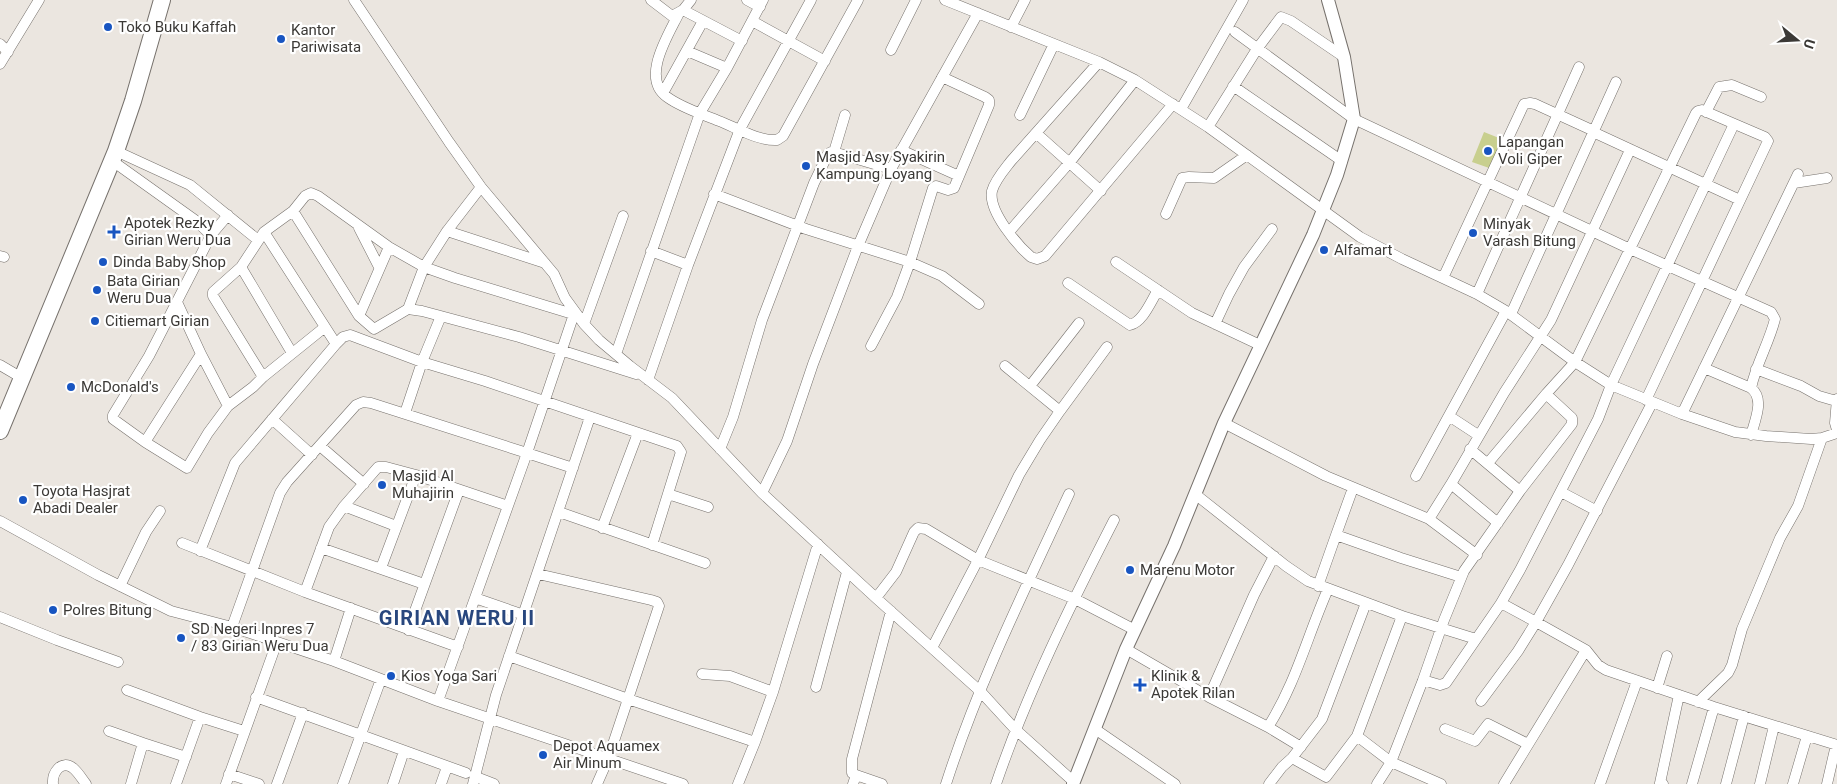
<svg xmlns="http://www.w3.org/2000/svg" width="1837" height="784" font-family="Roboto,sans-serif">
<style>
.green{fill:#c8cf8e}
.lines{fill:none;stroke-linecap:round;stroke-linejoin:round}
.minor-casing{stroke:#76716c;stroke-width:11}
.tertiary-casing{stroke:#76716c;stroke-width:14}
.trunk-casing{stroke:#76716c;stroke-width:18}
.minor{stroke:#fff;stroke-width:10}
.tertiary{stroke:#fff;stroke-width:12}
.trunk{stroke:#fff;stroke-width:16}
.poi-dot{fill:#1855c1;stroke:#fff;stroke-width:2}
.labels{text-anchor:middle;stroke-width:4.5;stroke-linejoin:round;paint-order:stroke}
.poi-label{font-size:15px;fill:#3b3936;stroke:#fff;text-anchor:start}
.district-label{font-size:20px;font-weight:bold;letter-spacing:1px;fill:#28477e;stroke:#fff}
</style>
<rect width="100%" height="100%" fill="#ebe6e0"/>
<!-- green -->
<path class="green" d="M1484,132L1504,140L1492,169L1472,162Z"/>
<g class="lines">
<!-- minor casing -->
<g class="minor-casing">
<path id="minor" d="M354,0L449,142L481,187L554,274L565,298L584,324L599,340L630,366L672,398L762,493L876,598L981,692L1015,729L1074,782
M651,0L672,16L683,10L691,0
M747,0L760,7
M945,0L1099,62L1135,80L1208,127L1360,237L1402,259L1477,294L1506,311L1575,362L1611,385L1682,414L1735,432L1766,436L1811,439L1822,438L1837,433
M683,10L742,41
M679,13C669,34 640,78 667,97C682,108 702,114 719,121C737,128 758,141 777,140L783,136L858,0
M752,21L825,61
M1011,27L1025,0
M1235,32L1354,119L1630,249L1771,312L1775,319C1769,343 1756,364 1751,388C1765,399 1755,420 1751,435
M0,44L8,52
M891,50L916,0
M687,51L727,68
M1099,62L1011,161C1004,170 995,180 992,191C988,211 1017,245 1031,257L1037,259L1045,256L1173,104
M0,64L39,0
M1233,86L1342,161
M663,93L703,21
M1181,109L1243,0
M1706,112L1719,87L1732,85L1761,97
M1020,115L1054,44
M1208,127L1257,49L1281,17L1291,21L1344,57
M1593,132L1740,200
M1036,133L1101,191
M901,150L959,176
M116,151L190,185L258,240
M834,152L845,115
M111,160L195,220L211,235
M1794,183L1827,178
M714,194L806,229L910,262L933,188L936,186L948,190L954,188L989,105V100L985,97L942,77
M293,211L359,316L374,329L408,309L424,267L447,231L481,187
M1166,214L1182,178L1189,177L1214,178L1247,155
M228,215L211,235L149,356L113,415V419L145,442L187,468L208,433L228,406L253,387L263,377L325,327
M359,228L379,267
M447,231L545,263
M264,232L336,344
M1009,232L1070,162L1135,80
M651,251L688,265
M0,256L4,257
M1116,262L1192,313L1260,345
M241,267L213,292V296L263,377
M1443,278L1524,104L1530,103L1535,104L1594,131
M1068,283L1130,325C1143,322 1151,301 1158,290
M1477,294L1579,67
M177,302L201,354L228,406
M408,309L422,311L519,337L636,374
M1511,314L1616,82
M359,316L389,247
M584,324L623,216
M1215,324L1229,294L1244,267L1272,229
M871,346L897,297L910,262L942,276L979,304
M292,353L241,267L264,232L293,211L305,196L311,193L318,196L389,247L424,267L455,278L576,315
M616,354L700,113L727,68L763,0
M0,365L22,378
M1704,368L1751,388
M1756,369L1801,386L1819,396L1836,401
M648,380L688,265L740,129L811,0
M1030,386L1079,323
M1837,399L1835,423L1837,430
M1060,411L1107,347
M405,413L422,362L441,316
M1682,414L1798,174
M1449,416L1478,435
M272,419L312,455
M1224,423L1326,476L1429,519L1477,555
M145,442L201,354
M320,446L364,484
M720,449L733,417L762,320L814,183L828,154L831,152L837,153L891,169
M1470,449L1520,491
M1488,463L1546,394L1575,362L1696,113L1698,111L1702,110L1765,137L1768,141L1646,400
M573,468L527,453L574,314
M1416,476L1506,311
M1561,492L1597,511
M762,493L787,441L813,364L858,246L891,169L978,13
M668,494L708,507
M1195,494L1286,566L1308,581L1402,616L1476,639
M344,506L396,526
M559,512L705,563
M1429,519L1451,484
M0,521L98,575L171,611L232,627L334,661L438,701L683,784
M1498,523L1451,484L1504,393L1551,320L1630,150
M602,528L638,433
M1336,535L1353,488
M182,543L305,592L458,647
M321,548L424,584
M200,551L235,463L336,344L343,337L350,335L422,362L485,381L677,446L681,452L652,545
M381,568L416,475
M538,574L651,600L657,602L659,606L608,759L597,784
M120,586L146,532L160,511
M1318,586L1336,535L1401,558L1461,577
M305,592L329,527L344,506L378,467H386L416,475L508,506
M475,598L524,615
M876,598L896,572L914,532L918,528L926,529L978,560L1075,599L1135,630
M1366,603L1322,719L1292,758L1326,777L1357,736L1402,616
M1501,603L1536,622L1568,565L1652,403
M0,617L57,640L118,662
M232,627L280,493L287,482L356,405L363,402L371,403L527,453L438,701
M408,630L459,490
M932,648L978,560L1019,475L1040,440L1060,411L1005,366
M1126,649L1209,697
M509,656L628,699L755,742L738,784
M334,661L351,608
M702,674L730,676L773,692L755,742
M1423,680L1444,620L1464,571L1520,491L1572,424V418L1546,394
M816,687L847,572
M1657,688L1667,656
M127,690L200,717L244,731
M773,692L818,544
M256,697L466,773
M1481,701L1518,651L1536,622L1586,650L1598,665L1606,670L1714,707L1837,745
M1698,702L1728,673L1732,665L1742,629L1780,538L1798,506L1822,438
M1268,727L1209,697L1254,595L1274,556
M1095,729L1175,784
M1445,729L1475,741L1488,724L1528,744
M109,731L143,743
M1357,736L1391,762L1377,784
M1301,747L1268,727C1296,683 1307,637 1328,589
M229,774L259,784
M856,775L882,784
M476,777L494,784
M53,784C52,773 61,759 73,768C78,772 82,779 86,784
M131,784L143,743L186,757
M176,784L200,717
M226,784L277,642
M277,784L303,713
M343,784L381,679
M393,784L404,751
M441,784L447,767
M473,784L496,695L590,417
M853,784L856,775L852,773V759L891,611
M946,784C978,684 1025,589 1069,494
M996,784C1027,693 1070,606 1114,520
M1269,784L1282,767L1292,758
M1441,784L1391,762L1423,680L1440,685L1446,683L1501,603L1520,570L1598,419L1611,385L1734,124
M1504,784L1586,650
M1600,784L1637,681
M1663,784L1660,783L1679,695
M1692,784L1714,707
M1726,784L1744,716
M1760,784L1774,726
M1793,784L1807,736
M1827,784L1836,745"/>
</g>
<!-- tertiary casing -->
<g class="tertiary-casing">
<path id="tertiary" d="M1073,784L1126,649L1174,546L1224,423L1313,235L1337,175L1354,119L1344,57L1328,0"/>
</g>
<!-- trunk casing -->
<g class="trunk-casing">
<path id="trunk" d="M0,431L116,151L133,101L162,0"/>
</g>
<!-- minor -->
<use href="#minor" class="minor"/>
<!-- tertiary -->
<use href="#tertiary" class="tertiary"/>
<!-- trunk -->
<use href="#trunk" class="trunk"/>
</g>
<!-- markers -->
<g class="poi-dot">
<circle cx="108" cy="27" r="5"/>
<circle cx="281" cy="39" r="5"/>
<circle cx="1488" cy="151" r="5"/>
<circle cx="806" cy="166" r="5"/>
<path d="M111.5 224.5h5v5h5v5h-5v5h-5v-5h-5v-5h5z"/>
<circle cx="1473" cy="233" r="5"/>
<circle cx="1324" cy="250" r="5"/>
<circle cx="103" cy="262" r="5"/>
<circle cx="97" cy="290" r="5"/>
<circle cx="95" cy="321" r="5"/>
<circle cx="71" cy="387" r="5"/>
<circle cx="382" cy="485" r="5"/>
<circle cx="23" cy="500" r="5"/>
<circle cx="1130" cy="570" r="5"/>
<circle cx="53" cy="610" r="5"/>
<circle cx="181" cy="638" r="5"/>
<circle cx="391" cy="676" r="5"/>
<path d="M1137.5 677.5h5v5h5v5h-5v5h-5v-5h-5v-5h5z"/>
<circle cx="543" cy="755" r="5"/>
</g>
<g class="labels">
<!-- poi labels -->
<g class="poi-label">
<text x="118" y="32">Toko Buku Kaffah</text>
<text x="291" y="35">Kantor<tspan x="291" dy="17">Pariwisata</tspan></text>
<text x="1498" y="147">Lapangan<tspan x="1498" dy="17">Voli Giper</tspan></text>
<text x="816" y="162">Masjid Asy Syakirin<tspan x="816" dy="17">Kampung Loyang</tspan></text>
<text x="124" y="228">Apotek Rezky<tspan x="124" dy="17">Girian Weru Dua</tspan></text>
<text x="1483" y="229">Minyak<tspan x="1483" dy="17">Varash Bitung</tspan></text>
<text x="1334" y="255">Alfamart</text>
<text x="113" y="267">Dinda Baby Shop</text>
<text x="107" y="286">Bata Girian<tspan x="107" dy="17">Weru Dua</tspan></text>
<text x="105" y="326">Citiemart Girian</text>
<text x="81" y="392">McDonald's</text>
<text x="392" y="481">Masjid Al<tspan x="392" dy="17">Muhajirin</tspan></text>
<text x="33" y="496">Toyota Hasjrat<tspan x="33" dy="17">Abadi Dealer</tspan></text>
<text x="1140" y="575">Marenu Motor</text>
<text x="63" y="615">Polres Bitung</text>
<text x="191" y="634">SD Negeri Inpres 7<tspan x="191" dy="17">/ 83 Girian Weru Dua</tspan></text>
<text x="401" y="681">Kios Yoga Sari</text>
<text x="1151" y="681">Klinik &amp;<tspan x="1151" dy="17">Apotek Rilan</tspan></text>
<text x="553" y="751">Depot Aquamex<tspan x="553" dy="17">Air Minum</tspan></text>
</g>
<!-- district labels -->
<g class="district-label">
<text x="457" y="625">GIRIAN WERU II</text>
</g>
</g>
<!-- north arrow -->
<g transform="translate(1797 40) rotate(108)" stroke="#ffffff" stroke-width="4" paint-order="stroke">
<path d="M0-4L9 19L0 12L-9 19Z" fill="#3b3936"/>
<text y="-8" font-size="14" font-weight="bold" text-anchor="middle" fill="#3b3936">U</text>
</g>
</svg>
